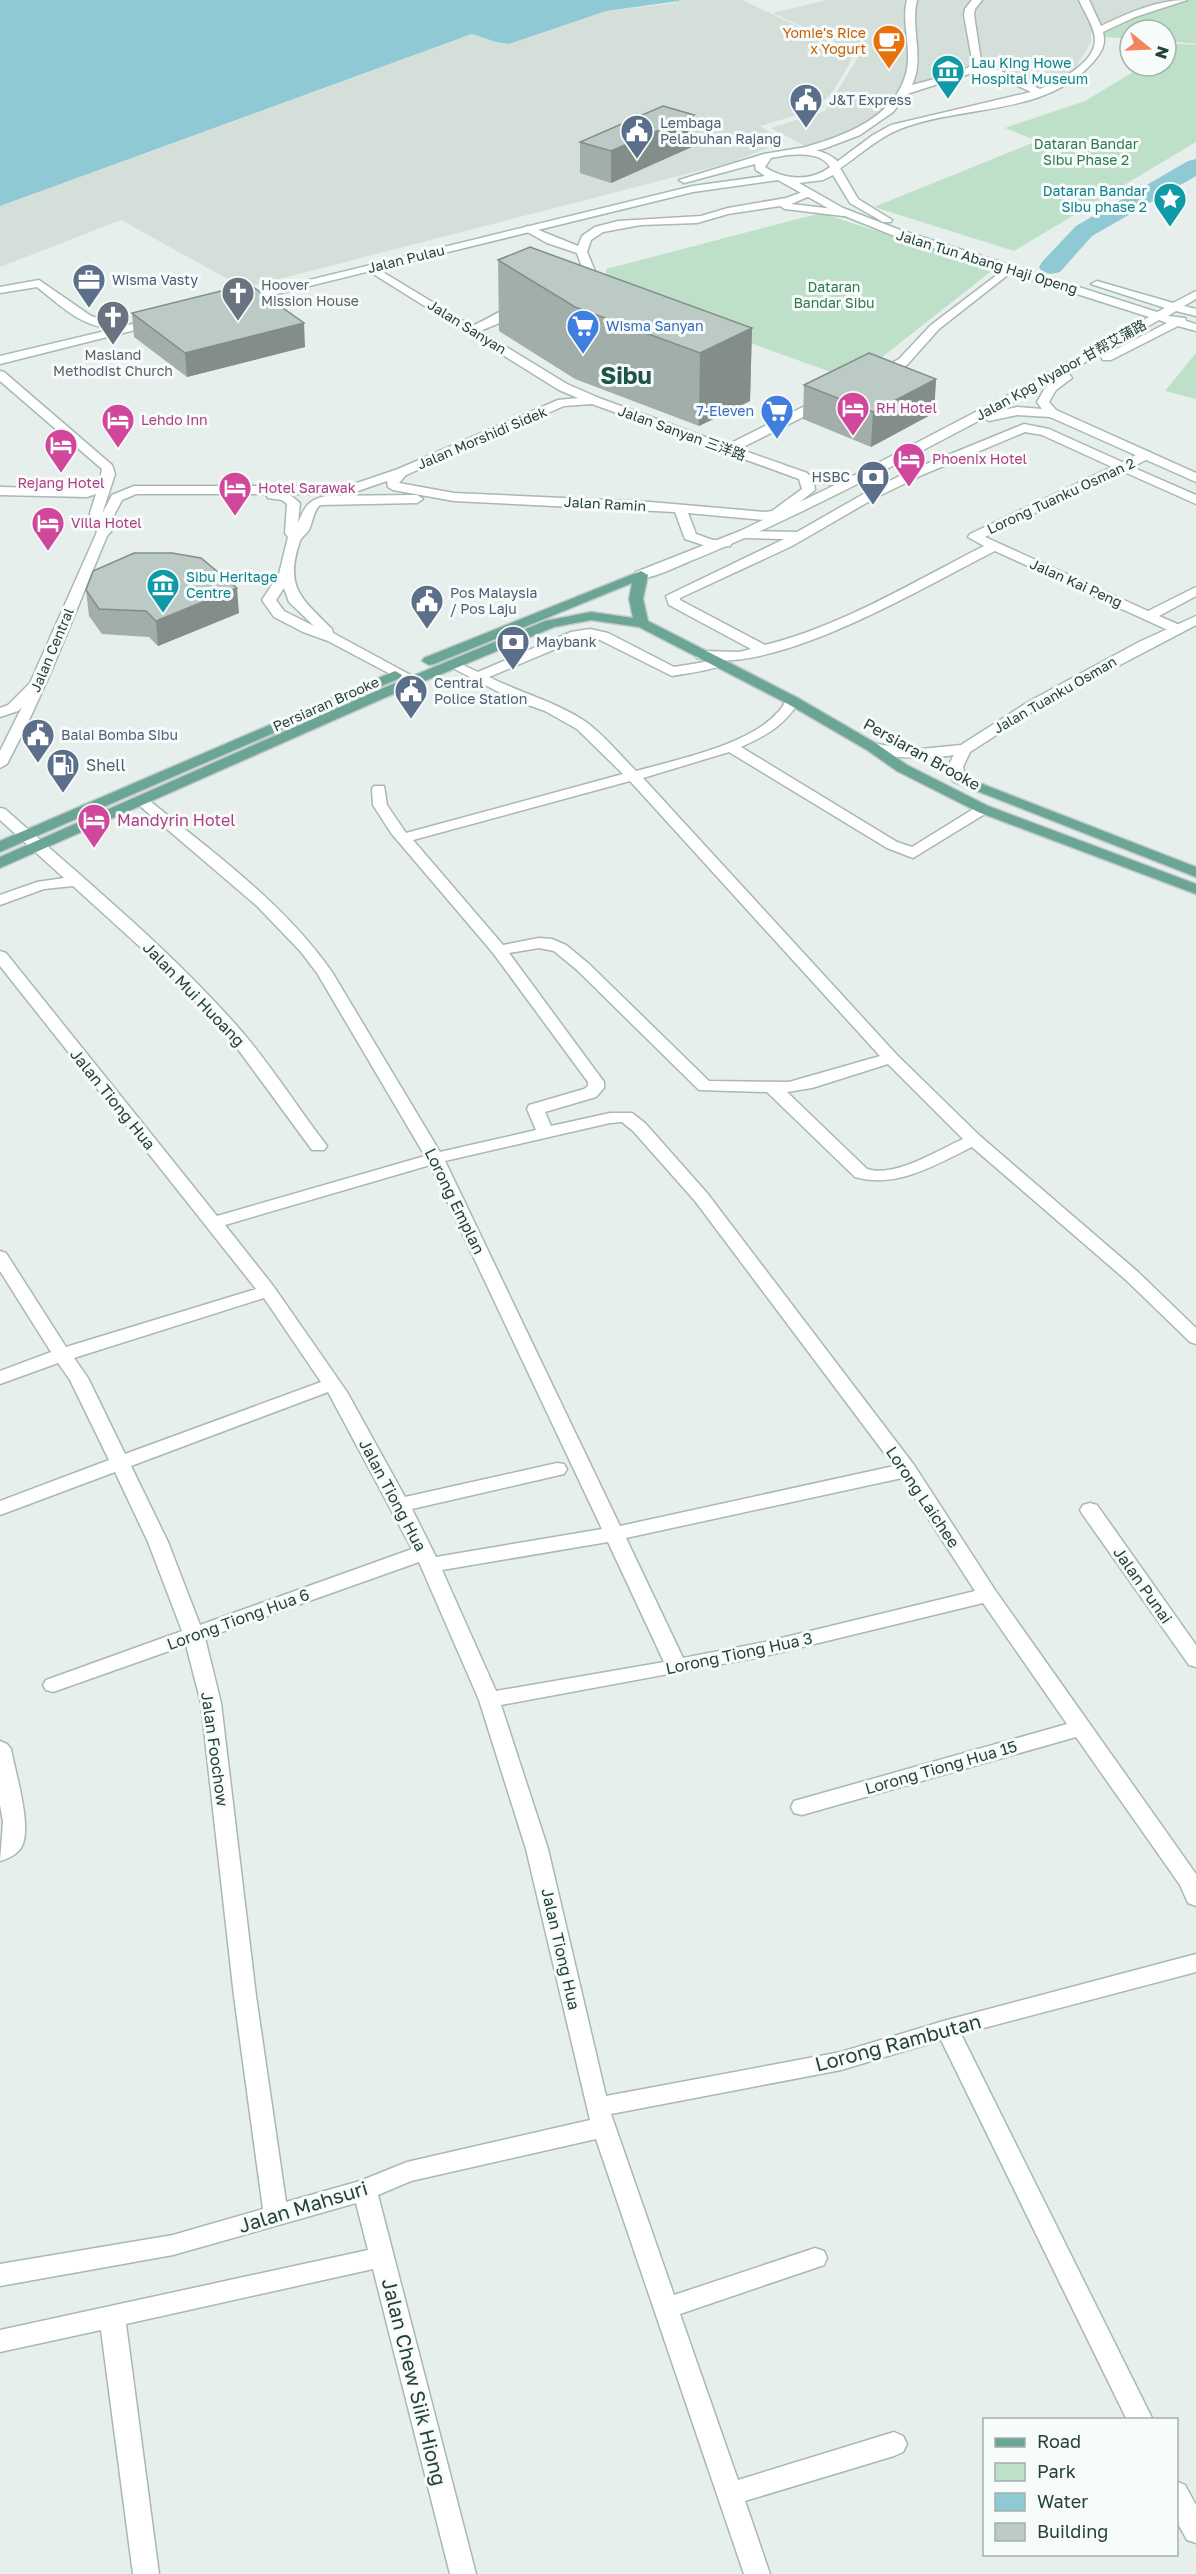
<svg xmlns="http://www.w3.org/2000/svg" width="1196" height="2574" font-family="'Golos Text','Noto Sans SC',sans-serif">
<style>
.built{fill:#d4dfda}
.green{fill:#bfe0c8}
.water{fill:#8ec9d4}
.lines{fill:none;stroke-linecap:round;stroke-linejoin:round}
.river{fill:#8ec9d4;fill-rule:evenodd}
.street-casing{stroke:#a8b8b2;stroke-width:3}
.secondary-casing{stroke:#a4bbb3;stroke-width:3}
.primary-casing{stroke:#c2cac8;stroke-width:3}
.street{fill:#fff;fill-rule:evenodd}
.secondary{fill:#fff;fill-rule:evenodd}
.primary{fill:#6aa596;fill-rule:evenodd}
.wall{fill:#a1aea9}
.shaded-wall{fill:#838d89}
.building{fill:#bbcac4;stroke:#838d89;stroke-width:1.5}
.labels{text-anchor:middle;stroke-width:6;stroke-linejoin:round;paint-order:stroke}
.far-food-label{font-size:14px;fill:#c56008;stroke:#f7fbf9;text-anchor:end}
.far-culture-label{font-size:14px;fill:#0d838f;stroke:#f7fbf9;text-anchor:start}
.far-service-label{font-size:14px;fill:#4e5e75;stroke:#f7fbf9;text-anchor:start}
.far-park-label{font-size:14px;fill:#2d7a4b;stroke:#f7fbf9}
.far-street-label{font-size:14px;fill:#24423a;stroke:#f7fbf9}
.far-worship-label{font-size:14px;fill:#5b616d;stroke:#f7fbf9;text-anchor:start}
.far-shop-label{font-size:14px;fill:#366cbe;stroke:#f7fbf9;text-anchor:start}
.far-hotel-label{font-size:14px;fill:#b23c85;stroke:#f7fbf9;text-anchor:start}
.street-label{font-size:16px;fill:#24423a;stroke:#f7fbf9}
.service-label{font-size:16px;fill:#4e5e75;stroke:#f7fbf9;text-anchor:start}
.hotel-label{font-size:16px;fill:#b23c85;stroke:#f7fbf9;text-anchor:start}
.near-street-label{font-size:20px;fill:#24423a;stroke:#f7fbf9}
.far-town-label{font-size:24px;font-weight:bold;fill:#1f5548;stroke:#f7fbf9}
</style>
<rect width="100%" height="100%" fill="#e6efeb"/>
<!-- built -->
<path class="built" d="M679,0H742L851,51V61L832,93L814,110L760,126L785,141L733,162L244,288L121,220L0,267V206L473,34L496,42L509,44L606,11L675,3Z
M826,0H1176L1129,13L1091,33V42L1075,69L1037,92L999,75L969,74L933,85L908,87L868,125L805,146L771,128L825,111L860,54L773,13Z"/>
<!-- green -->
<path class="green" d="M1189,0H1196V44L1166,41V30H1130V39L1095,36L1158,7Z
M1166,43L1196,45V142L1014,251L874,207L1037,141L1005,128L1085,101L1143,66H1166Z
M821,213L994,269L853,380L612,293L606,279V269Z
M1196,353V399L1165,391Z"/>
<!-- water -->
<path class="water" d="M0,0H679V1L606,11L509,44L496,42L472,34L0,206Z"/>
<g class="lines">
<!-- river -->
<path class="river" d="M1196,159V176L1092,236L1060,272L1051,274L1042,272L1039,267L1042,262L1076,226L1188,161Z"/>
<!-- street casing -->
<g class="street-casing">
<path id="street" d="M907,0H917C910,28 925,58 912,85L957,73L973,65L964,15L965,9L972,0H982L975,9L974,15L982,67L1001,71L1040,89C1058,82 1095,63 1095,40C1095,27 1084,12 1079,0H1089L1101,26C1128,13 1157,0 1187,0L1135,17L1103,32C1106,44 1102,52 1094,61C1046,117 963,104 900,129C877,138 859,156 839,169L830,167L873,135L891,125L1031,92L994,75L975,72L907,94L893,112L860,135L823,149L798,153V149C844,137 905,115 908,60C909,39 902,20 907,0Z
M808,190L813,193L812,195L791,204L843,210L848,213L843,216L785,209L780,206L728,214L697,223L641,225L603,232L591,240L587,252L595,271L572,284L568,283V279L583,270L577,253L547,243L522,229L527,226L531,227L578,246L582,236L595,227L618,221L701,216L728,208L786,198Z
M371,265L472,326C485,321 512,302 524,304V308L497,324L480,331L567,384L599,398L727,445L821,398H829V404L739,449L807,473L814,483L815,490L781,517L765,520L688,513L696,534L713,540H730L732,543L730,546L712,548L685,539L675,512L454,501L393,490L388,487L387,481L349,494H289L300,503L298,523C305,506 308,500 326,496L417,495L423,499L417,503L320,505C313,511 313,522 309,530C306,535 302,536 300,541C284,587 301,598 332,629L333,633L416,678L418,681L411,685L328,641L303,632L274,617L262,600L279,574L288,537L285,533L287,504L282,500L268,498L266,494H136L122,500L112,519L118,523L107,536C75,612 46,691 7,764L0,768V751L22,707L18,711L0,717V708L8,705L30,683L97,532L95,529L96,526L91,522L90,513L96,494L87,497L0,495V487L86,489L99,485L102,469L0,381V371L4,372L112,465L115,474L102,514L112,495L134,486H348L398,469L558,400L578,398L559,390L367,270L365,268ZM592,404L799,479L802,489L772,511L765,512L650,502L454,493L399,483L406,475L564,406ZM284,588L289,602L314,626L284,611L276,600Z
M1010,265L1016,268L1014,270L939,329L907,365L881,379H873V373L899,359L931,325Z
M1024,424L1049,429L1122,462L1142,452H1150L1152,455L1150,458L1132,467L1196,495V504L1122,471L985,537L1148,611L1196,587V596L1159,616L1182,626L1184,629L1182,632H1172L995,551C923,587 775,677 697,658L695,655L697,652L702,651L739,652L751,649L669,605L666,596L784,539L747,538L742,537L741,534L742,531L797,532L867,492L914,469ZM1025,432L1042,435L1112,467L970,534L968,537L984,546C913,582 842,626 765,645L680,600V598L792,546L875,498L922,475Z
M590,629L608,633L674,667L717,660L724,664C719,669 683,674 672,676L598,639H579L489,677C521,693 557,702 586,722C604,735 620,755 636,771C676,760 749,745 777,713C782,709 784,703 788,698H798L800,701C782,727 769,734 741,747L897,842L912,847L978,806H988L990,809L988,812L913,858L887,848L729,752L643,778L897,1055L980,1136L1138,1272L1196,1328V1344L1190,1342L1126,1280L972,1147C935,1165 897,1189 855,1177L767,1092L699,1090L577,970L554,951L539,948L509,953L604,1082V1088L596,1097L545,1112L551,1126L610,1113H632L645,1123L707,1193L914,1465L995,1590L1196,1874V1906L1188,1903L1180,1885L1076,1737L802,1815L794,1813L791,1807L794,1801L1067,1724L983,1603L765,1656L501,1705L548,1849L606,2096L841,2052L947,2020L1196,1954V1972L961,2034L1153,2420H1127L941,2040L841,2070L611,2114L674,2295L815,2248L824,2251L827,2258L824,2265L680,2314L738,2480L894,2432L903,2436L907,2444L903,2452L894,2456L745,2501L770,2574H744L596,2139L411,2181L378,2195L476,2574H450L373,2269L126,2324L159,2574H133L101,2330L0,2352V2330L368,2250L356,2203L173,2255L0,2286V2264L173,2235L263,2209L234,1996L201,1703L186,1645L53,1692L46,1690L43,1685L46,1680L182,1631L148,1542L115,1472L0,1515V1501L109,1460L70,1380L58,1363L0,1384V1371L51,1352L0,1271V1251L6,1253L66,1347L256,1289L0,966V951L6,953L217,1216L425,1156L317,973L301,952L257,906L133,800L135,797H145C211,851 283,902 332,972L440,1152L536,1130L527,1109L529,1105L584,1089L588,1086V1082L493,953L391,833L373,805L372,789L374,786H384L387,805L406,833L623,774L577,729L545,711L514,700L445,664L452,660L478,672L571,632ZM630,781L880,1056L789,1082L709,1081L589,964L566,945L552,939L539,938L503,945L413,840ZM888,1064L963,1139C938,1150 895,1178 867,1169L787,1092L812,1088ZM622,1122L633,1131L695,1201L894,1466L620,1526L445,1161L610,1123ZM430,1165L602,1529L436,1557L412,1509L564,1474L567,1469L564,1464L557,1463L405,1497L347,1392L274,1287L225,1225ZM264,1298L321,1382L125,1454L88,1378L74,1358ZM328,1392L412,1549L200,1625L168,1542L131,1466ZM902,1478L975,1591L765,1642L683,1658L626,1538ZM608,1542L664,1662L496,1691L442,1570ZM419,1562L479,1700L526,1849L590,2120L407,2162L360,2181L286,2202L256,1996L221,1703L205,1638Z
M0,808L5,809C84,879 166,946 237,1026C269,1062 295,1104 324,1142L327,1146L324,1150H312L226,1033L160,965L73,886L44,889L0,905V895L37,882L64,878L0,820Z
M1090,1503L1097,1505L1196,1645V1667L1189,1665L1083,1515L1080,1510L1083,1505Z
M0,1741L7,1744L11,1749C15,1771 32,1826 22,1846C18,1854 8,1859 0,1861L3,1822L0,1805Z
M1176,2481L1185,2485L1196,2505V2543L1187,2540L1176,2520Z"/>
</g>
<!-- secondary casing -->
<g class="secondary-casing">
<path id="secondary" d="M800,148C815,149 830,152 840,164V168L858,199L892,220L891,222H883L850,203L833,175L823,180L799,183L843,208L900,230L1157,312L1165,308L1091,284L1097,281L1173,303L1196,291V299L1184,306L1196,309V316L1176,311L1168,316L1185,318L1186,321L1196,324V331L1178,326L1111,360H1103L1101,357L1167,323L1159,320L1063,375H1070L1072,378L1056,390L1049,402L1056,410L1196,473V482L1050,417L1017,415L989,421L984,418C887,469 790,521 688,562C676,567 648,581 636,578L634,575L636,572L740,531L835,485L799,479L797,476L799,473L831,478L851,477L1014,392L1149,317L892,235L835,212L778,180L693,192L240,303L234,300L236,298L693,186L765,176L756,170L755,164L684,183L679,180L764,154ZM787,155C801,154 822,153 830,167C811,182 784,180 765,167L771,158ZM1053,381L1045,388L1037,402L1042,409L1017,407L995,412Z
M39,280L91,316L109,321L124,322V326L155,319L161,322L159,324L0,364V356L118,328C84,330 61,306 37,287L0,293V287Z
M1196,616V625L1038,708L970,752L963,767L966,779L964,782H954C947,772 947,766 954,755C935,758 878,761 865,747L872,743L911,750L961,745L1028,702L1139,642Z"/>
</g>
<!-- primary casing -->
<g class="primary-casing">
<path id="primary" d="M641,571L648,575L643,599L648,621L798,698L877,744L907,765L988,806L1196,884V894L978,812L897,771L867,750L788,704L639,627L591,620L554,627L384,698L0,868V857L374,692L545,621L591,612L633,618L629,599L632,583L434,664L429,665L422,661L424,658Z
M395,671L402,675L400,678L0,852V841Z
M959,775L1196,867V877L954,782L952,779Z"/>
</g>
<!-- street -->
<use href="#street" class="street"/>
<!-- secondary -->
<use href="#secondary" class="secondary"/>
<!-- primary -->
<use href="#primary" class="primary"/>
</g>
<!-- wall -->
<path class="wall" d="M580,142L694,146L611,183L580,173Z
M498,260L752,328L750,401L699,426L575,379L499,331Z
M132,313L305,347L187,377L134,337Z
M936,379L934,413L871,447L803,419L804,385Z
M86,590L239,613L158,646L149,637L102,634L89,616Z"/>
<!-- shaded-wall -->
<path class="shaded-wall" d="M694,115V146L611,183V151Z
M304,323L305,347L187,377L185,353Z
M752,328L750,401L699,426L700,353Z
M936,379L934,413L871,447L873,412Z
M237,588L239,613L158,646L156,621Z"/>
<!-- building -->
<path class="building" d="M663,106L694,115L611,151L580,142Z
M530,247L752,328L700,353L575,307L498,260Z
M249,284L304,323L185,353L132,313Z
M869,353L936,379L873,412L804,385Z
M134,553H172L201,558L237,588L156,621L146,611L99,609L86,590L93,571Z"/>
<!-- icons -->
<defs>
<g id="cafe-pin" transform="scale(1.725)"><path d="M0 17L-7.5 6A9.5 9.5 0 1 1 7.5 6Z" fill="#e8710a" stroke="#f7fbf9"/><path d="M-5.5-4.5H6V0H3Q3 3.5 0 3.5H-2.5Q-5.5 3.5-5.5 0ZM3-3.2v2h1.7v-2ZM-6 4.5H4V6H-6Z" fill="#fff"/></g>
<g id="museum-pin" transform="scale(1.725)"><path d="M0 17L-7.5 6A9.5 9.5 0 1 1 7.5 6Z" fill="#0f9aa8" stroke="#f7fbf9"/><path d="M0-6L6-3V-2H-6V-3ZM-5-1h2V3h-2ZM-1-1h2V3h-2ZM3-1h2V3H3ZM-6 4H6V6H-6Z" fill="#fff"/></g>
<g id="civic-pin" transform="scale(1.725)"><path d="M0 17L-7.5 6A9.5 9.5 0 1 1 7.5 6Z" fill="#5c6f8a" stroke="#f7fbf9"/><path d="M-.6-6.5H3V-4.5H.6V-3L4-1V1h2V6H-6V1h2V-1L-.6-3ZM-1.2 2.5V6h2.4V2.5Z" fill="#fff"/></g>
<g id="sight-pin" transform="scale(1.725)"><path d="M0 17L-7.5 6A9.5 9.5 0 1 1 7.5 6Z" fill="#0f9aa8" stroke="#f7fbf9"/><path d="M0-6L1.8-2.2L6-1.7L2.9 1.2L3.7 5.4L0 3.3L-3.7 5.4L-2.9 1.2L-6-1.7L-1.8-2.2Z" fill="#fff"/></g>
<g id="office-pin" transform="scale(1.725)"><path d="M0 17L-7.5 6A9.5 9.5 0 1 1 7.5 6Z" fill="#5c6f8a" stroke="#f7fbf9"/><path d="M-6-3h4V-5.5h4V-3h4V5H-6ZM-1-4.5V-3h2v-1.5ZM-6 0V1H6V0Z" fill="#fff"/></g>
<g id="church-pin" transform="scale(1.725)"><path d="M0 17L-7.5 6A9.5 9.5 0 1 1 7.5 6Z" fill="#6b7280" stroke="#f7fbf9"/><path d="M-1.2-6h2.4v3.5h3.3v2.4h-3.3V6h-2.4V-.1h-3.3v-2.4h3.3Z" fill="#fff"/></g>
<g id="supermarket-pin" transform="scale(1.725)"><path d="M0 17L-7.5 6A9.5 9.5 0 1 1 7.5 6Z" fill="#3f7fe0" stroke="#f7fbf9"/><path d="M-6-5.5h2.5l.6 2H6L4.5 2H-2.5L-4.4-4H-6ZM-1.5 3.2a1.3 1.3 0 1 0 .1 0ZM3 3.2a1.3 1.3 0 1 0 .1 0Z" fill="#fff"/></g>
<g id="hotel-pin" transform="scale(1.725)"><path d="M0 17L-7.5 6A9.5 9.5 0 1 1 7.5 6Z" fill="#d1479c" stroke="#f7fbf9"/><path d="M-6-4.5h1.5V1H6V5H4.5V3h-9V5H-6ZM-4 0a1.8 1.8 0 1 1 3.6 0ZM.5 0V-2.5h3Q6-2.5 6 0Z" fill="#fff"/></g>
<g id="bank-pin" transform="scale(1.725)"><path d="M0 17L-7.5 6A9.5 9.5 0 1 1 7.5 6Z" fill="#5c6f8a" stroke="#f7fbf9"/><path d="M-6-4H6V4H-6ZM0-2.3a2.3 2.3 0 1 0 0 4.6a2.3 2.3 0 1 0 0-4.6Z" fill="#fff"/></g>
<g id="fuel-pin" transform="scale(1.725)"><path d="M0 17L-7.5 6A9.5 9.5 0 1 1 7.5 6Z" fill="#5c6f8a" stroke="#f7fbf9"/><path d="M-5.5-6h7V0h2V4h1.3V-2.5L3-4.5l.8-.8L6-3V5H2.5V1h-1V6h-7ZM-4.2-4.7v3.2H.2V-4.7Z" fill="#fff"/></g>
</defs>
<g fill-rule="evenodd">
<use href="#cafe-pin" x="889" y="41"/>
<use href="#museum-pin" x="948" y="71"/>
<use href="#civic-pin" x="806" y="100"/>
<use href="#civic-pin" x="637" y="131"/>
<use href="#sight-pin" x="1170" y="199"/>
<use href="#office-pin" x="89" y="280"/>
<use href="#church-pin" x="238" y="293"/>
<use href="#church-pin" x="113" y="317"/>
<use href="#supermarket-pin" x="583" y="326"/>
<use href="#hotel-pin" x="853" y="408"/>
<use href="#supermarket-pin" x="777" y="411"/>
<use href="#hotel-pin" x="118" y="420"/>
<use href="#hotel-pin" x="61" y="445"/>
<use href="#hotel-pin" x="909" y="459"/>
<use href="#bank-pin" x="873" y="477"/>
<use href="#hotel-pin" x="235" y="488"/>
<use href="#hotel-pin" x="48" y="523"/>
<use href="#museum-pin" x="163" y="585"/>
<use href="#civic-pin" x="427" y="601"/>
<use href="#bank-pin" x="513" y="642"/>
<use href="#civic-pin" x="411" y="691"/>
<use href="#civic-pin" x="38" y="735"/>
<use href="#fuel-pin" x="63" y="765"/>
<use href="#hotel-pin" x="94" y="820"/>
</g>
<g class="labels">
<!-- far-food labels -->
<g class="far-food-label">
<text x="866" y="38">Yomie's Rice<tspan x="866" dy="16">x Yogurt</tspan></text>
</g>
<!-- far-culture labels -->
<g class="far-culture-label">
<text x="971" y="68">Lau King Howe<tspan x="971" dy="16">Hospital Museum</tspan></text>
<text x="1147" y="196" text-anchor="end">Dataran Bandar<tspan x="1147" dy="16">Sibu phase 2</tspan></text>
<text x="186" y="582">Sibu Heritage<tspan x="186" dy="16">Centre</tspan></text>
</g>
<!-- far-service labels -->
<g class="far-service-label">
<text x="829" y="105">J&amp;T Express</text>
<text x="660" y="128">Lembaga<tspan x="660" dy="16">Pelabuhan Rajang</tspan></text>
<text x="112" y="285">Wisma Vasty</text>
<text x="850" y="482" text-anchor="end">HSBC</text>
<text x="450" y="598">Pos Malaysia<tspan x="450" dy="16">/ Pos Laju</tspan></text>
<text x="536" y="647">Maybank</text>
<text x="434" y="688">Central<tspan x="434" dy="16">Police Station</tspan></text>
<text x="61" y="740">Balai Bomba Sibu</text>
</g>
<!-- far-park labels -->
<g class="far-park-label">
<text x="1086" y="149">Dataran Bandar<tspan x="1086" dy="16">Sibu Phase 2</tspan></text>
<text x="834" y="292">Dataran<tspan x="834" dy="16">Bandar Sibu</tspan></text>
</g>
<!-- far-street labels -->
<g class="far-street-label">
<text transform="translate(406 259) rotate(-14)" y="5">Jalan Pulau</text>
<text transform="translate(987 262) rotate(17)" y="5">Jalan Tun Abang Haji Openg</text>
<text transform="translate(467 327) rotate(32)" y="5">Jalan Sanyan</text>
<text transform="translate(1061 370) rotate(-29)" y="5">Jalan Kpg Nyabor 甘帮艾蒲路</text>
<text transform="translate(682 433) rotate(20)" y="5">Jalan Sanyan 三洋路</text>
<text transform="translate(482 438) rotate(-23)" y="5">Jalan Morshidi Sidek</text>
<text transform="translate(1061 496) rotate(-25)" y="5">Lorong Tuanku Osman 2</text>
<text transform="translate(605 504) rotate(3)" y="5">Jalan Ramin</text>
<text transform="translate(1076 583) rotate(24)" y="5">Jalan Kai Peng</text>
<text transform="translate(52 650) rotate(-67)" y="5">Jalan Central</text>
<text transform="translate(1055 695) rotate(-30)" y="5">Jalan Tuanku Osman</text>
<text transform="translate(326 704) rotate(-24)" y="5">Persiaran Brooke</text>
</g>
<!-- far-worship labels -->
<g class="far-worship-label">
<text x="261" y="290">Hoover<tspan x="261" dy="16">Mission House</tspan></text>
<text x="113" y="360" text-anchor="middle">Masland<tspan x="113" dy="16">Methodist Church</tspan></text>
</g>
<!-- far-shop labels -->
<g class="far-shop-label">
<text x="606" y="331">Wisma Sanyan</text>
<text x="754" y="416" text-anchor="end">7-Eleven</text>
</g>
<!-- far-hotel labels -->
<g class="far-hotel-label">
<text x="876" y="413">RH Hotel</text>
<text x="141" y="425">Lehdo Inn</text>
<text x="932" y="464">Phoenix Hotel</text>
<text x="61" y="488" text-anchor="middle">Rejang Hotel</text>
<text x="258" y="493">Hotel Sarawak</text>
<text x="71" y="528">Villa Hotel</text>
</g>
<!-- street labels -->
<g class="street-label">
<text transform="translate(922 754) rotate(29)" y="6">Persiaran Brooke</text>
<text transform="translate(194 994) rotate(46)" y="6">Jalan Mui Huoang</text>
<text transform="translate(113 1099) rotate(51)" y="6">Jalan Tiong Hua</text>
<text transform="translate(455 1201) rotate(64)" y="6">Lorong Emplan</text>
<text transform="translate(393 1495) rotate(62)" y="6">Jalan Tiong Hua</text>
<text transform="translate(923 1497) rotate(56)" y="6">Lorong Laichee</text>
<text transform="translate(1143 1585) rotate(55)" y="6">Jalan Punai</text>
<text transform="translate(238 1619) rotate(-20)" y="6">Lorong Tiong Hua 6</text>
<text transform="translate(739 1653) rotate(-12)" y="6">Lorong Tiong Hua 3</text>
<text transform="translate(215 1749) rotate(82)" y="6">Jalan Foochow</text>
<text transform="translate(941 1767) rotate(-16)" y="6">Lorong Tiong Hua 15</text>
<text transform="translate(561 1949) rotate(77)" y="6">Jalan Tiong Hua</text>
</g>
<!-- service labels -->
<g class="service-label">
<text x="86" y="771">Shell</text>
</g>
<!-- hotel labels -->
<g class="hotel-label">
<text x="117" y="826">Mandyrin Hotel</text>
</g>
<!-- near-street labels -->
<g class="near-street-label">
<text transform="translate(898 2043) rotate(-15)" y="7">Lorong Rambutan</text>
<text transform="translate(303 2207) rotate(-17)" y="7">Jalan Mahsuri</text>
<text transform="translate(414 2382) rotate(76)" y="7">Jalan Chew Siik Hiong</text>
</g>
<!-- far-town labels -->
<g class="far-town-label">
<text x="626" y="384">Sibu</text>
</g>
</g>
<!-- legend -->
<rect x="983" y="2418" width="195" height="138" fill="#f7fbf9" stroke="#a3b1ad" stroke-width="1.5"/>
<rect x="995" y="2438" width="30" height="9" fill="#6aa596" stroke="#a3b1ad" stroke-width="1.5"/>
<text x="1037" y="2448" font-size="18" fill="#24423a">Road</text>
<rect x="995" y="2463" width="30" height="18" fill="#bfe0c8" stroke="#a3b1ad" stroke-width="1.5"/>
<text x="1037" y="2478" font-size="18" fill="#24423a">Park</text>
<rect x="995" y="2493" width="30" height="18" fill="#8ec9d4" stroke="#a3b1ad" stroke-width="1.5"/>
<text x="1037" y="2508" font-size="18" fill="#24423a">Water</text>
<rect x="995" y="2523" width="30" height="18" fill="#bbcac4" stroke="#a3b1ad" stroke-width="1.5"/>
<text x="1037" y="2538" font-size="18" fill="#24423a">Building</text>
<!-- north arrow -->
<g transform="translate(1148 48) rotate(108)"><circle r="28" fill="#f7fbf9" stroke="#a3b1ad" stroke-width="1.5"/>
<path d="M0-4.5L10 22L0 15L-10 22Z" fill="#f4845f"/>
<text y="-9" font-size="16" font-weight="bold" text-anchor="middle" fill="#24423a">N</text>
</g>
</svg>
